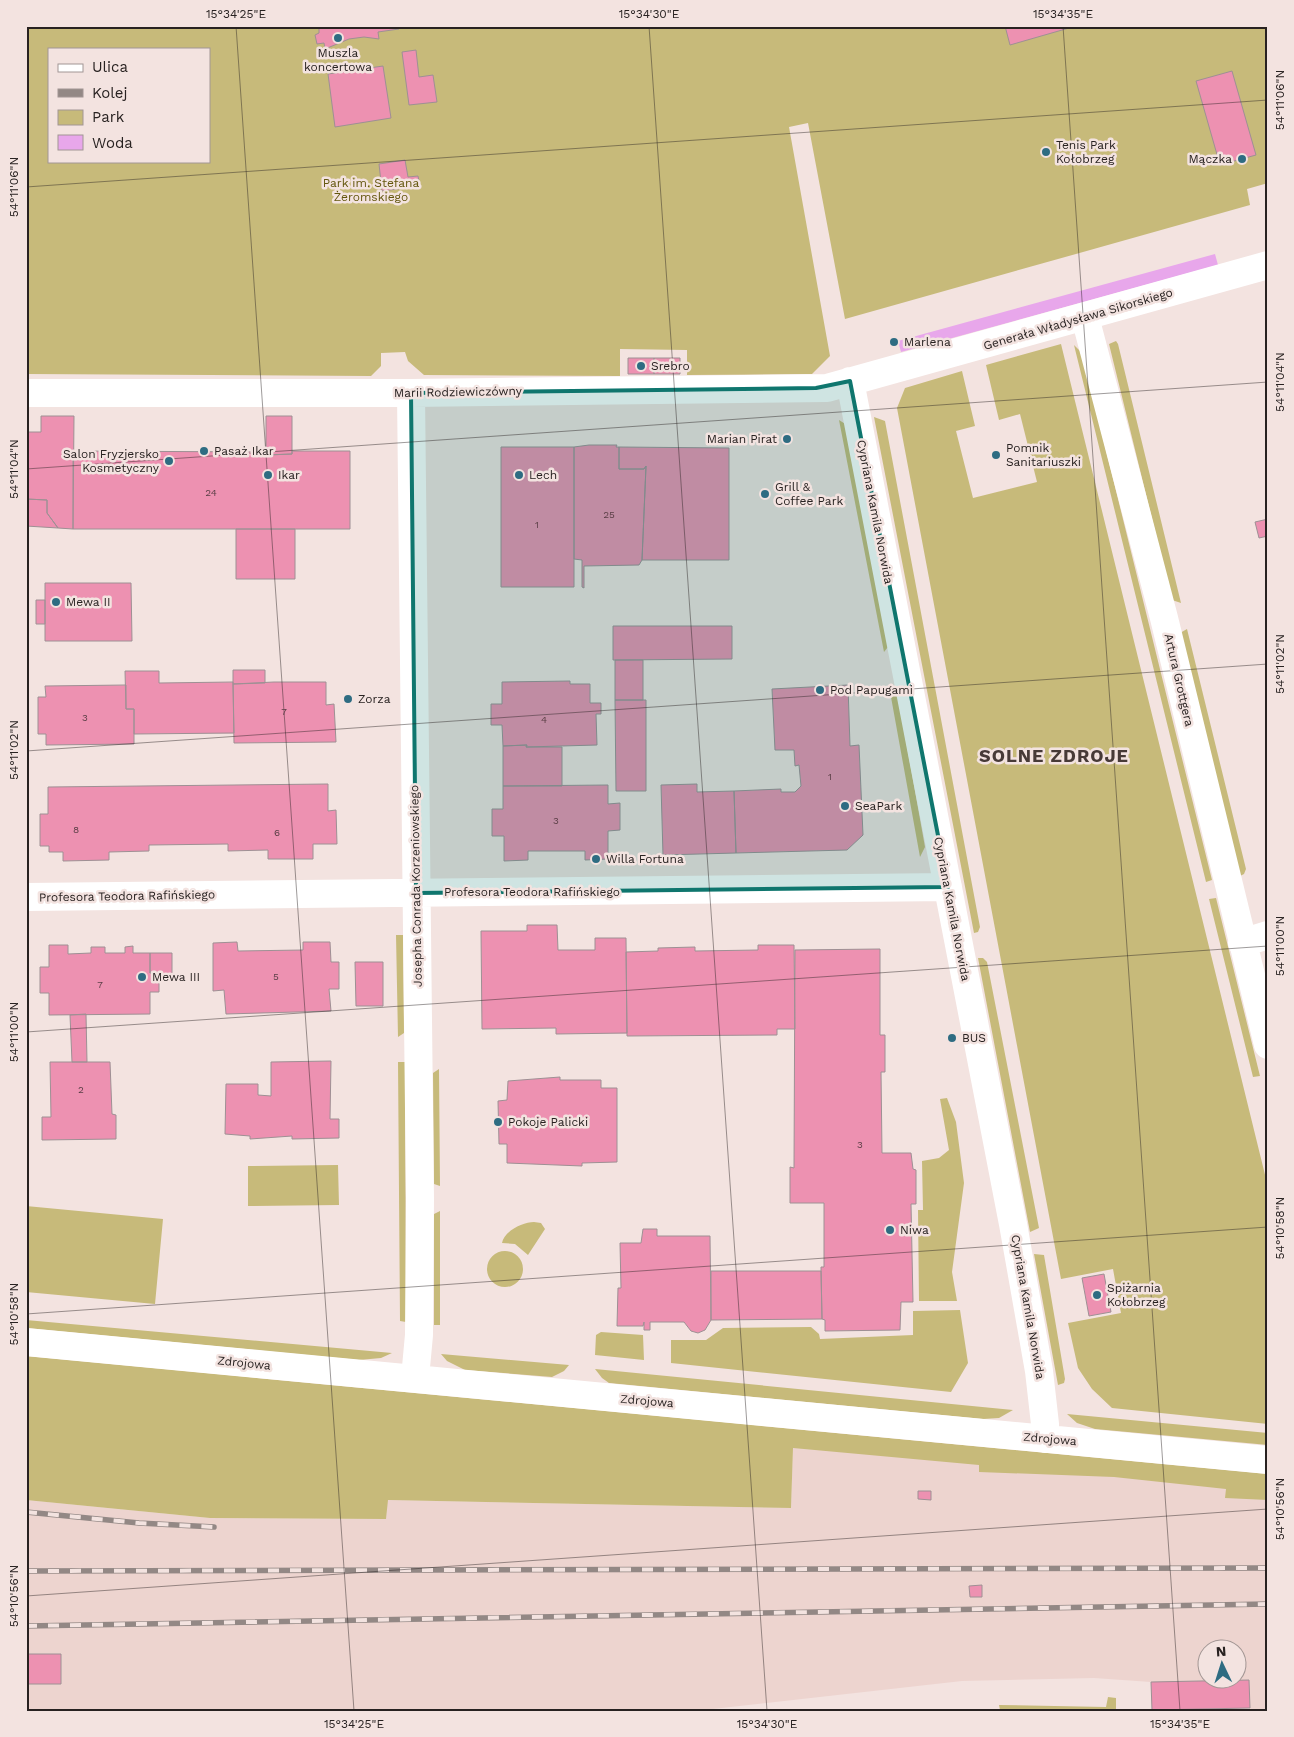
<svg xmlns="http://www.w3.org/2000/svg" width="1294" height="1737" font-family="'Work Sans',sans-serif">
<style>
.built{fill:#edd4cf;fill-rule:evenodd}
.green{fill:#c7ba7a;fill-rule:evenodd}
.water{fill:#e8a7eb}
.building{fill:#ed91b1;stroke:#9e9094}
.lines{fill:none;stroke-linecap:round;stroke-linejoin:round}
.minor{stroke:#fff;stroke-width:28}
.rail-casing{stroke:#938885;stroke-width:5.5}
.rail{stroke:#f3e3e0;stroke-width:4;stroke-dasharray:11;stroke-linecap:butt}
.marked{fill:#0f766e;fill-opacity:0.2;stroke:#0f766e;stroke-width:4;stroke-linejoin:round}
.ticks{fill:none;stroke:#282221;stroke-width:1;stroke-opacity:0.45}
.poi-dot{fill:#2e6c82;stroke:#f3e3e0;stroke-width:2}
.labels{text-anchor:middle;stroke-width:5;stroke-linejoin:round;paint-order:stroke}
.number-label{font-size:10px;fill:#593e45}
.poi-label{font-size:12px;fill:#282221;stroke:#f3e3e0;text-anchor:start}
.park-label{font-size:12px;fill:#63560d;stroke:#f3e3e0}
.street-label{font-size:12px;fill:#282221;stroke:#f3e3e0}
.district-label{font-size:18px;font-weight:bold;letter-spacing:1px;fill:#473a37;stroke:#f3e3e0}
.neatline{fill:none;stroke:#282221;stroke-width:2}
.ticks-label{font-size:12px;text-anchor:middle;fill:#282221}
</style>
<rect width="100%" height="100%" fill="#f3e3e0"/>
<!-- built -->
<path class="built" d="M793,1445L1135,1477L1268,1493V1711H1251L1249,1708L1152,1710L1151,1682L1094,1678L962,1681L695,1711H26V1500L210,1518L386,1519L387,1500L791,1508ZM1206,1650H1236V1680H1206Z"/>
<!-- green -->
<path class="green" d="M26,26H1268V183L1247,189L1250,205L845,319L808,123L789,127L830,356L812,374L687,375V350L620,349V376L424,375L408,361L405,352L381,353V366L371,376L26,374ZM49,49H209V161H49Z
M1116,341L1118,344L1181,603L1172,600L1109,344Z
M1061,344L1268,1187V1424L1112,1408L1092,1389L1078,1368L1068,1323L1121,1313L1113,1269L1061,1279L897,408L905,388L962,371L975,426L956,431L973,498L1037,482L1020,414L999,420L986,365Z
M1074,345L1082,353L1212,880L1206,882Z
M874,417L885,421L980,927L978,932L974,933Z
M839,420L847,425L888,647L884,652Z
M1187,629L1246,869L1244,874L1240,876L1180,633Z
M889,686L897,691L925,847L920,857Z
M1216,898L1260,1076L1253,1077L1209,899Z
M396,935H403L404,1033L398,1037Z
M978,958H983L987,962L1039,1228L1030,1232Z
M398,1062H405L406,1322L400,1321Z
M439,1069L440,1186L434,1184L433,1073Z
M947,1098L956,1122L964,1183L952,1272L957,1301H919L918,1210H923L922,1161L939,1158L949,1150L940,1099Z
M338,1165L339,1205L248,1206V1166Z
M26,1206L163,1219L155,1304L26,1292Z
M440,1211V1325H434V1214Z
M534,1222L541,1223L545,1229L528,1255L515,1244L502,1243C504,1231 523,1222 534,1222Z
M487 1269a18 18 0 1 1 36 0a18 18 0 1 1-36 0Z
M1034,1254L1044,1255L1065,1379L1064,1383L1058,1385Z
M960,1310L968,1363L951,1392L671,1363V1340H706L723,1328L811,1327L819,1334L820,1339L913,1335V1311Z
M26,1320L392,1353L381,1358L359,1360L26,1328Z
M601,1332L643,1335L644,1360L595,1355L596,1335Z
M441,1354L569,1365L564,1371L552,1377L465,1370L447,1361Z
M26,1356L1268,1474V1500L1225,1498L1226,1489L1114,1477L979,1472V1465L793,1448L791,1508L388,1500L386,1519L210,1518L26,1500Z
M595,1369L1013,1410L999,1418L983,1419L609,1383L602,1378Z
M1067,1414L1268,1433V1445L1095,1429L1077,1423Z
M1108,1697L1116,1698V1711L1000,1710L999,1705L1106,1707Z"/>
<!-- water -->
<path class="water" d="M1215,254L1218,265L901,352L898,341Z"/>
<!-- building -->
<path class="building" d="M319,26H398L399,29L378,32L379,39L364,37L349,39L325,49L324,43L317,44L315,35L319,33Z
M1005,26H1076L1010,45Z
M416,50L419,77L433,75L437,102L409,105L402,52Z
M383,66L391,118L335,127L328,74Z
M1232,71L1256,155L1220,165L1196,81Z
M405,160L408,177L418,176L420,186L382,191L379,164Z
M628,358H654V374H628Z
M654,358H680V374H654Z
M26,416L27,432H41V416H74L73,529L58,528L47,513V500L26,499Z
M266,416H292V454L266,455Z
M589,445H617L616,447H619V469H644L646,466L642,560L639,565L584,566V588L582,587V560L574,559V447Z
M501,447H574V587H501Z
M619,447L729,448V560H642L646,466L644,469H619Z
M73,451L267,452L266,455L292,454V451H350V529H73Z
M26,499L47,500V513L58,528L26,526Z
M1268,519V536L1259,538L1255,522Z
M236,529H295V579H236Z
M45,583H131L132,641H45Z
M36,600H45V624H36Z
M613,626H732V659L613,660Z
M615,660H643V700H615Z
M233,670H265V683L233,684Z
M125,671H159V683L233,682L234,733L134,734V709H126Z
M570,681V684H590V703H601V714H596L597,745L526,747L527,745L503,746L502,725H491V704H502V682Z
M274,682H326V705L334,704L336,742L234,743L233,684Z
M126,685V709H134V744L46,745V734H38V697H46L45,686Z
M848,685L850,746L859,745L863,835L847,850L736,853L734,791L781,789V792H795L801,786L799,765L795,766L794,750H775L772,689Z
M615,700H646V791H616Z
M527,745L526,747H562V786H503V746Z
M328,784V811L336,810L337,844H313V859H268V850L228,851V844L149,845V851L109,852V860L63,861V852H49V846H40V814H48V787Z
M697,784V792L734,791L736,853L663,855L661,785Z
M608,785V804L620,803V830L608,831V859L585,860V851H528V860L504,861V836H492V809H503V786Z
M527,925H557L558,950H595V938H626L627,1033L556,1034V1028L482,1029L481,931H527Z
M237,942L238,951L303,950V942H330L331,962H339V989H329L331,1011L226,1014L224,990L213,991V943Z
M49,945H68V954L91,953V947H105V953H125V947L133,946V953H150V973H159V992H150V1014L49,1015V993H40V967H49Z
M758,945H794L795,1029H777V1035L627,1036L626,952L658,951V948L695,947V951L758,950Z
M880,949V1035H885V1072H881L882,1153H911L913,1169L916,1170V1204H911L913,1302H901L900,1330L825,1331V1320L822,1319L821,1267H824V1203H790V1167L794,1168L795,950Z
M150,953H172V975L150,973Z
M355,962H383V1006H356Z
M86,1014L87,1062H72L70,1015Z
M331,1061L330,1119H339V1138L292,1139V1136L250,1139V1136L225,1134L226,1084H258V1095L271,1096V1062Z
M50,1062H110L112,1114L116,1115V1139L42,1140V1117H51Z
M560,1077V1080H601V1088H617V1162L582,1163V1166L507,1163V1144H499L498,1101L507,1100L508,1081Z
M643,1229H657V1236H710L711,1320L705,1330L698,1333L691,1331L684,1322H650V1330H644V1322L643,1326H617L618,1288H621L620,1243H641Z
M711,1271H821L822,1319L711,1320Z
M1104,1274L1111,1312L1089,1316L1082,1278Z
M918,1491H931V1500L918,1499Z
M982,1585V1597H970L969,1586Z
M26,1654H61V1684H26Z
M1249,1680L1250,1708L1152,1710L1151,1682Z"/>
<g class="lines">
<!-- minor -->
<path class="minor" d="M1085,317L1164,618L1268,1045
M850,381L1013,1224L1039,1371L1045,1424V1439
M26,393H411L827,388L1268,265
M411,393L420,1199L419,1335L415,1378
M26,897L948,887
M1242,943L1268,935
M26,1342L1268,1460"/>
<!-- rail casing -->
<g class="rail-casing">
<path id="rail" d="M26,1512L139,1523L214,1527
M26,1571L1268,1568
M26,1626L1268,1604"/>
</g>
<!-- rail -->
<use href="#rail" class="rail"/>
</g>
<!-- marked area -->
<path class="marked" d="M850,381L948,887L416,893L411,393L816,388Z"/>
<!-- ticks -->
<path class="ticks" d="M236,26L354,1711M649,26L767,1711M1063,26L1180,1711M26,187L1268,100M26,469L1268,382M26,751L1268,664M26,1032L1268,946M26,1314L1268,1227M26,1596L1268,1509"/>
<!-- markers -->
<g class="poi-dot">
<circle cx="338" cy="38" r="5"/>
<circle cx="1046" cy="152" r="5"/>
<circle cx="1242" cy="159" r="5"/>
<circle cx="894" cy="342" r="5"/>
<circle cx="641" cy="366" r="5"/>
<circle cx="787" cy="439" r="5"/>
<circle cx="204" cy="451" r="5"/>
<circle cx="996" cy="455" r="5"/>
<circle cx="169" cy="461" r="5"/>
<circle cx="268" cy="475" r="5"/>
<circle cx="519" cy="475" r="5"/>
<circle cx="765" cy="494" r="5"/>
<circle cx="56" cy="602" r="5"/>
<circle cx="820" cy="690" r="5"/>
<circle cx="348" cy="699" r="5"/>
<circle cx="845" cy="806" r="5"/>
<circle cx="596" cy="859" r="5"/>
<circle cx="142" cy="977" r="5"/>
<circle cx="952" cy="1038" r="5"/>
<circle cx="498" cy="1122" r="5"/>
<circle cx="890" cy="1230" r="5"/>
<circle cx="1097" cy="1295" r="5"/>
</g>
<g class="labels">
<!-- number labels -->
<g class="number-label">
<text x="211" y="496">24</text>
<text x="609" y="518">25</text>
<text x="537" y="528">1</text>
<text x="284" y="715">7</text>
<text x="85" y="721">3</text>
<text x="544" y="723">4</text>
<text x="830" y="780">1</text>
<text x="556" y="824">3</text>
<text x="76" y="833">8</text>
<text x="277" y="836">6</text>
<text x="276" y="980">5</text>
<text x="100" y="988">7</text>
<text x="81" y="1093">2</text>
<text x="860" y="1148">3</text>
</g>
<!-- poi labels -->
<g class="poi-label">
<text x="338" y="57" text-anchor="middle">Muszla<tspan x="338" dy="14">koncertowa</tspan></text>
<text x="1056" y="149">Tenis Park<tspan x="1056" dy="14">Kołobrzeg</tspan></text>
<text x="1232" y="163" text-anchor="end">Mączka</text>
<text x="904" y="346">Marlena</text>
<text x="651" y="370">Srebro</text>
<text x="777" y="443" text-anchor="end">Marian Pirat</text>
<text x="1006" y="452">Pomnik<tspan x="1006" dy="14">Sanitariuszki</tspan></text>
<text x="214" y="455">Pasaż Ikar</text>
<text x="159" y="458" text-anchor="end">Salon Fryzjersko<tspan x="159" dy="14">Kosmetyczny</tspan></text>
<text x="278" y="479">Ikar</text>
<text x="529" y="479">Lech</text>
<text x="775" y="491">Grill &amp;<tspan x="775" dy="14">Coffee Park</tspan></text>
<text x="66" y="606">Mewa II</text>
<text x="830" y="694">Pod Papugami</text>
<text x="358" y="703">Zorza</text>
<text x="855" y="810">SeaPark</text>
<text x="606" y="863">Willa Fortuna</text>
<text x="152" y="981">Mewa III</text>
<text x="962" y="1042">BUS</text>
<text x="508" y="1126">Pokoje Palicki</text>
<text x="900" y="1234">Niwa</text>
<text x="1107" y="1292">Spiżarnia<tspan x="1107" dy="14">Kołobrzeg</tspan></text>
</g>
<!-- park labels -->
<g class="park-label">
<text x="371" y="187">Park im. Stefana<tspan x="371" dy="14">Żeromskiego</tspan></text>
</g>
<!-- street labels -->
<g class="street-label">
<text transform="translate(1078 319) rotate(-16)" y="4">Generała Władysława Sikorskiego</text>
<text transform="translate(458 392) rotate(-1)" y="4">Marii Rodziewiczówny</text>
<text transform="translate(875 512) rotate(79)" y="4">Cypriana Kamila Norwida</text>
<text transform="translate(1179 680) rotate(77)" y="4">Artura Grottgera</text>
<text transform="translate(416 886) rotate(-91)" y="4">Josepha Conrada Korzeniowskiego</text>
<text x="532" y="896">Profesora Teodora Rafińskiego</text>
<text transform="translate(127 896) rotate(-1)" y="4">Profesora Teodora Rafińskiego</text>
<text transform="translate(952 909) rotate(79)" y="4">Cypriana Kamila Norwida</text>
<text transform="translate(1028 1307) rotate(80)" y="4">Cypriana Kamila Norwida</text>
<text transform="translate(244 1363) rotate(6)" y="4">Zdrojowa</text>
<text transform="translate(647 1401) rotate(5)" y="4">Zdrojowa</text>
<text transform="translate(1050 1439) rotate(5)" y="4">Zdrojowa</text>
</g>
<!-- district labels -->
<g class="district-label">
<text x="1054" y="762">SOLNE ZDROJE</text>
</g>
</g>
<!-- border -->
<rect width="1294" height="1737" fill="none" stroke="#f3e3e0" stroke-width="55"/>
<!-- legend -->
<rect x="48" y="48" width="162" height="115" fill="#f3e3e0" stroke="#a29694"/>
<rect x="58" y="64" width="25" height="8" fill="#ffffff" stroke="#a29694"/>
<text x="92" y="72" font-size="15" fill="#282221">Ulica</text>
<rect x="58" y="89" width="25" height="8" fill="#938885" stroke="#a29694"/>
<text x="92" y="98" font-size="15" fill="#282221">Kolej</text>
<rect x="58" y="110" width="25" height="15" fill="#c7ba7a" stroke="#a29694"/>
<text x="92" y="122" font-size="15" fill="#282221">Park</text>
<rect x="58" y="135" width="25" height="15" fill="#e8a7eb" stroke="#a29694"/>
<text x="92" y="148" font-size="15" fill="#282221">Woda</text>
<!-- north arrow -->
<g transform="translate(1222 1664) rotate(356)"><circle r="24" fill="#f3e3e0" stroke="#a29694"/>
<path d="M0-4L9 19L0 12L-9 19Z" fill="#2e6c82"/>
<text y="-8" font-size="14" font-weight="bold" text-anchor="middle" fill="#282221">N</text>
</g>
<rect x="28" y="28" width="1238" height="1682" class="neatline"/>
<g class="ticks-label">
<text x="236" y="18">15°34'25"E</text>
<text x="649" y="18">15°34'30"E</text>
<text x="1063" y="18">15°34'35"E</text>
<text transform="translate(1280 100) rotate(-90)" y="4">54°11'06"N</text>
<text transform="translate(14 187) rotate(-90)" y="4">54°11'06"N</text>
<text transform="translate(1280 382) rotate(-90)" y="4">54°11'04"N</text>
<text transform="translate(14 469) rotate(-90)" y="4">54°11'04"N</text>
<text transform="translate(1280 664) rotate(-90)" y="4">54°11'02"N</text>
<text transform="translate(14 750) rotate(-90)" y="4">54°11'02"N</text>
<text transform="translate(1280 946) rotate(-90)" y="4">54°11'00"N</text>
<text transform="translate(14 1032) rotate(-90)" y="4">54°11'00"N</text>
<text transform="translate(1280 1228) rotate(-90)" y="4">54°10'58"N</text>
<text transform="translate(14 1314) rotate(-90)" y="4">54°10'58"N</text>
<text transform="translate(1280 1509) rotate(-90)" y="4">54°10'56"N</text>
<text transform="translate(14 1596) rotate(-90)" y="4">54°10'56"N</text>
<text x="354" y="1728">15°34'25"E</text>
<text x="767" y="1728">15°34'30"E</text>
<text x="1180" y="1728">15°34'35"E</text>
</g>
</svg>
